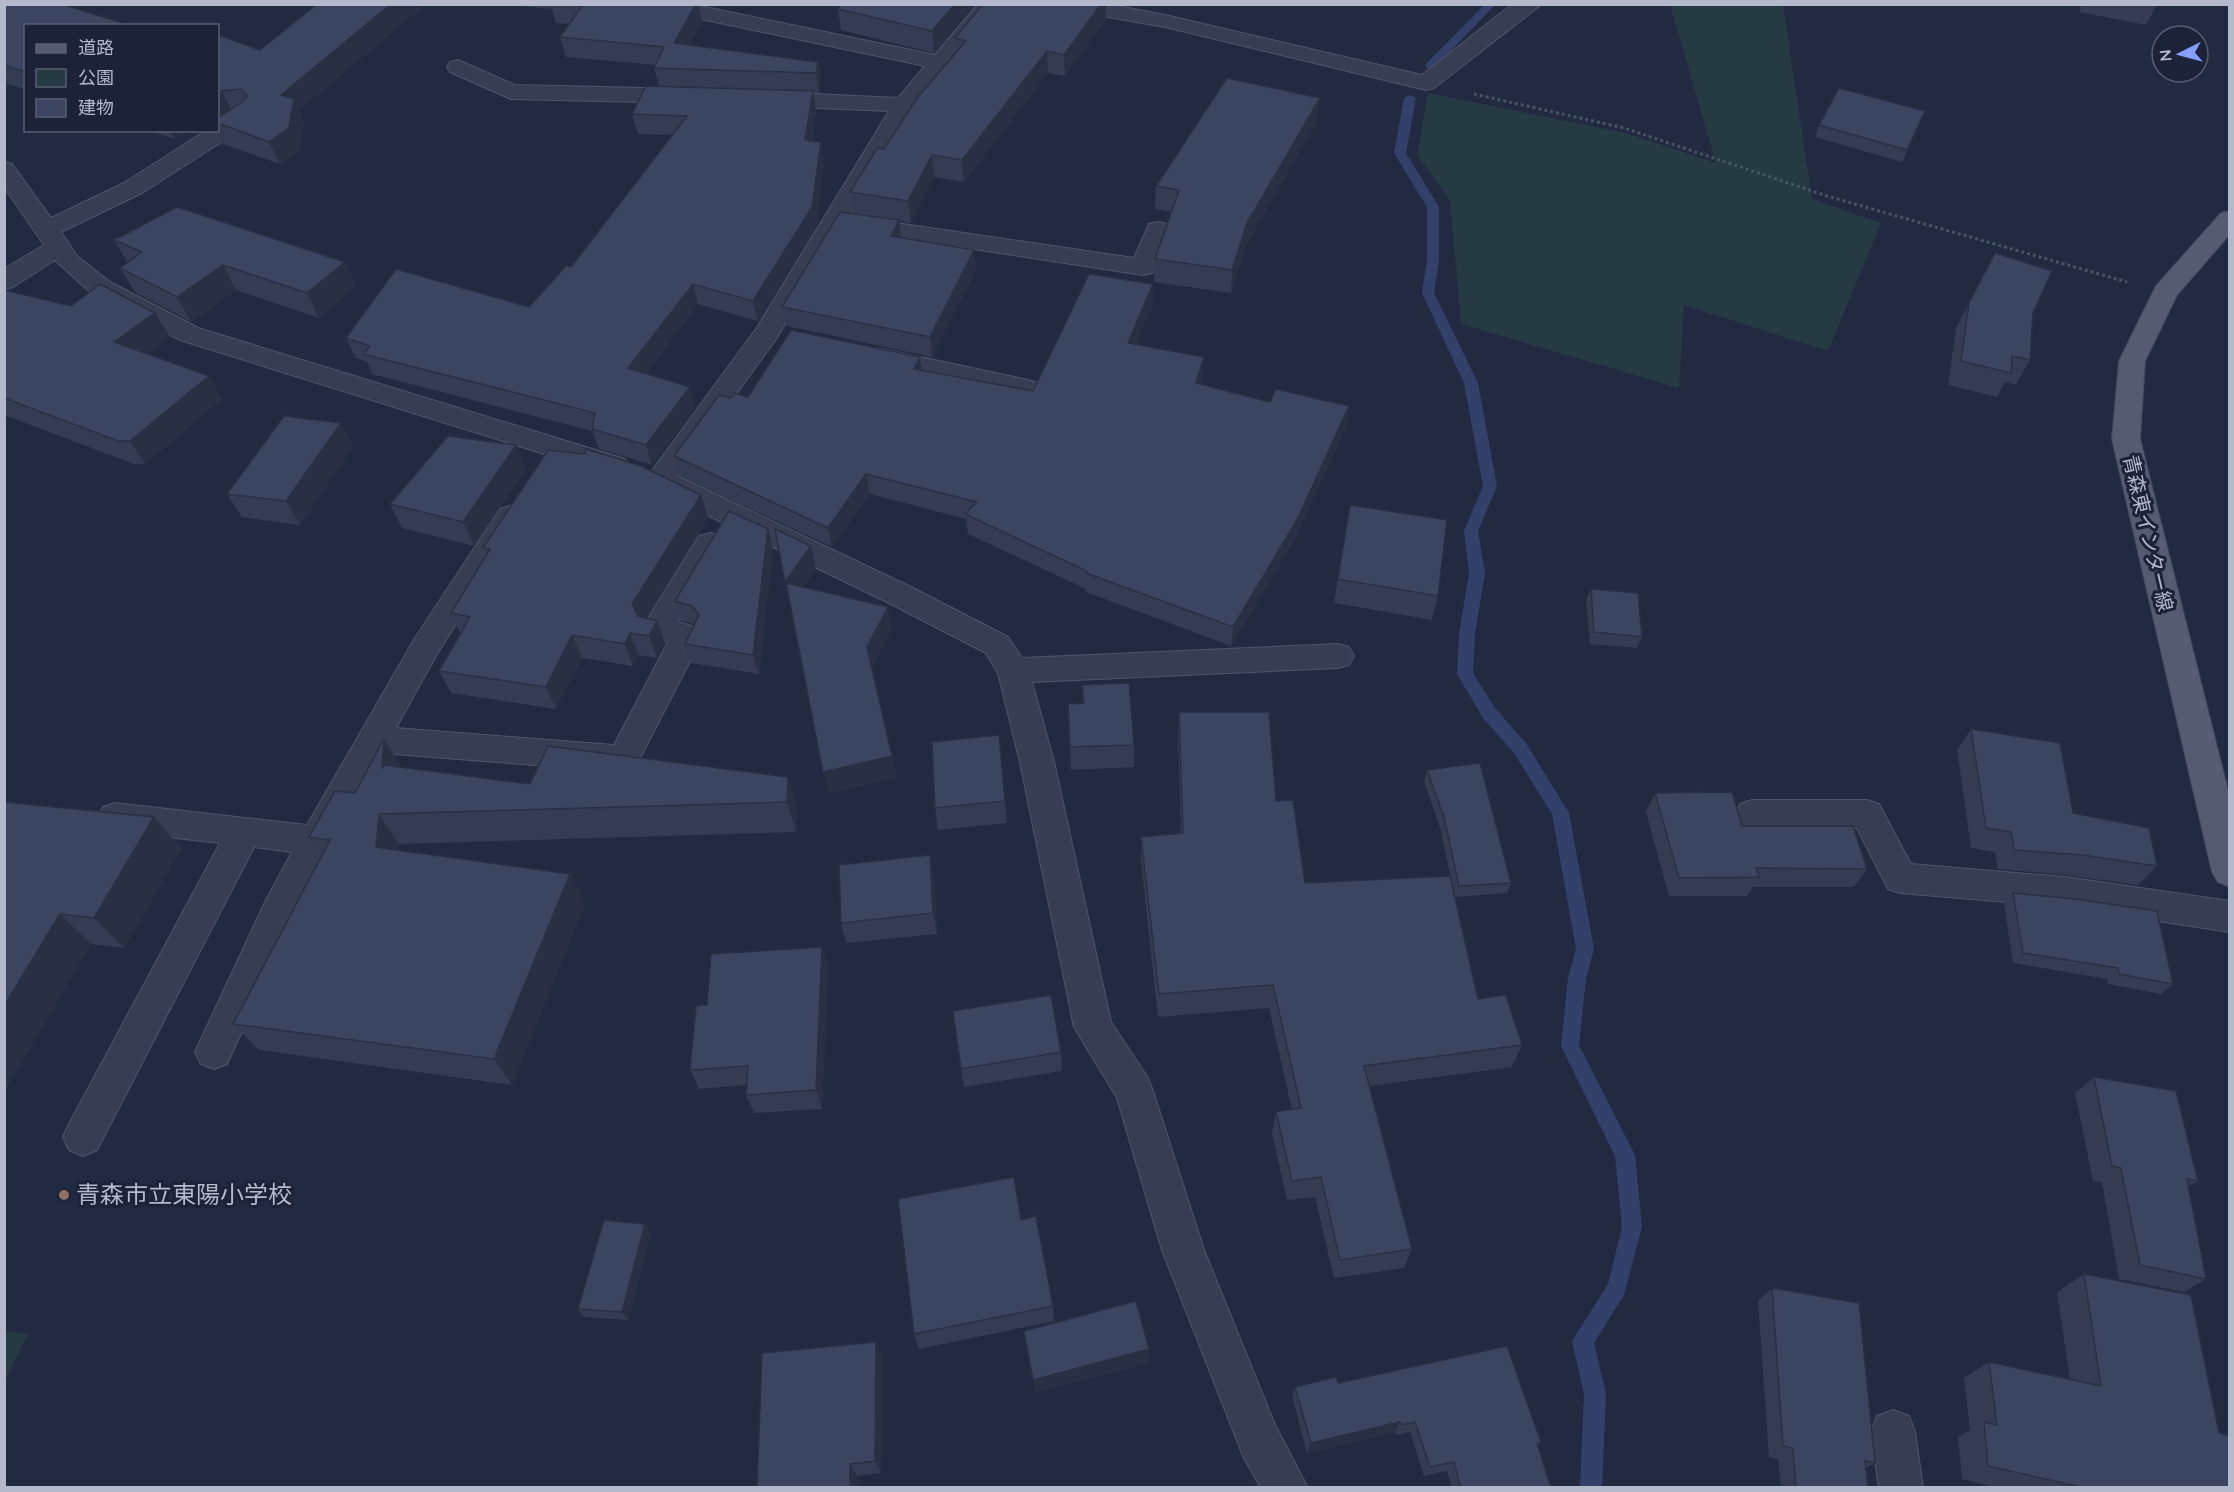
<svg xmlns="http://www.w3.org/2000/svg" width="2234" height="1492" font-family="Quicksand,'Noto Sans JP',sans-serif">
<style>
.green{fill:#253a43}
.lines{fill:none;stroke-linecap:round;stroke-linejoin:round}
.stream{fill:#334069;fill-rule:evenodd}
.minor-casing{stroke:#4f5569;stroke-width:2}
.major-casing{stroke:#41465b;stroke-width:2}
.path{stroke:#435760;stroke-width:3;stroke-dasharray:3 3;stroke-linecap:butt}
.minor{fill:#373d52;fill-rule:evenodd}
.major{fill:#555c72;fill-rule:evenodd}
.wall{fill:#343b53}
.shaded-wall{fill:#2a3043}
.building{fill:#3c4560;stroke:#2a3043;stroke-width:1.5}
.education-dot{fill:#8d6e63;stroke:#1c2237;stroke-width:2}
.labels{text-anchor:middle;stroke-width:6;stroke-linejoin:round;paint-order:stroke}
.street-label{font-size:20px;fill:#b4b9cc;stroke:#1c2237}
.near-poi-label{font-size:24px;fill:#b4b9cc;stroke:#1c2237;text-anchor:start}
</style>
<rect width="100%" height="100%" fill="#222a42"/>
<!-- green -->
<path class="green" d="M1670,5H1783L1812,199L1881,223L1828,351L1684,305L1679,388L1461,324L1450,200L1417,155L1428,93L1626,133L1716,163Z
M5,1331L28,1334L5,1381L4,1331Z"/>
<g class="lines">
<!-- stream -->
<path class="stream" d="M1485,4H1496L1434,68H1426V64Z
M1410,95L1416,98L1406,153L1439,207V260L1434,293L1478,383L1497,486L1478,531L1485,573L1475,634L1473,673L1495,708L1526,743L1569,813L1594,949L1586,978L1579,1045L1635,1155L1642,1227L1624,1295L1594,1343L1606,1394L1602,1488H1580L1584,1394L1572,1341L1608,1284L1622,1227L1615,1156L1561,1046L1568,978L1576,949L1552,814L1514,753L1483,718L1457,674L1459,634L1469,573L1464,531L1483,486L1464,383L1422,293L1427,260V207L1394,153L1404,98Z"/>
<!-- minor casing -->
<g class="minor-casing">
<path id="minor" d="M648,4H691L935,55L978,4H1000L914,108L848,219L856,217L1134,258L1149,224L1158,222L1167,224L1170,229L1156,267L1152,273L1143,275L856,231L847,229L844,225L776,339L677,476L911,587L1008,637L1022,658L1338,644L1349,647L1354,656L1349,665L1338,668L1032,682L1054,762L1111,1022L1148,1078L1153,1091L1204,1250L1275,1425L1308,1488H1261L1243,1456L1162,1250L1117,1098L1074,1027L1020,762L998,673L986,653L889,603L649,487L645,480L756,329L889,111L771,106L763,104L760,99L763,94L771,92L898,98L925,66L658,10L650,9Z
M1058,4H1107L1165,15L1422,75L1506,9L1515,4H1542L1434,88L1426,90L1165,27L1068,10L1060,9Z
M458,60L515,85L686,89L694,91L697,96L694,101L686,103L511,99L450,72L447,67L450,62Z
M243,111L251,113L255,118L251,123L142,193L61,232L77,256L110,282L198,328L625,459L629,466L625,473L615,476L605,473L180,340L92,294L55,260L13,287L4,289V269L44,245L4,187V162L12,164L51,218L124,183L207,130H218V124L235,113Z
M878,348L1028,380L1038,383L1042,389L1038,395L1028,398L869,363L865,357L869,351Z
M510,506L520,509L525,516L437,654L396,728L614,745L668,642L647,636L642,628L699,536L710,533L721,536L725,544L678,622L698,628L703,636L635,768L623,772L382,753L293,919L227,1064L214,1069L201,1064L195,1052L265,902L292,852L254,847L97,1150L83,1156L69,1150L63,1137L69,1124L220,843L115,831L103,827L98,817L103,807L115,803L307,825L415,638L500,509Z
M1752,800H1867L1879,804L1911,864L2065,877L2230,901V932L2065,907L1900,893L1888,889L1857,828H1752L1740,824L1735,814L1740,804Z
M1893,1410L1909,1416L1915,1432L1923,1488H1879L1871,1432L1877,1416Z"/>
</g>
<!-- major casing -->
<g class="major-casing">
<path id="major" d="M2230,211V234L2177,295L2145,361L2140,439L2230,799V887L2218,882L2212,872L2112,439L2119,361L2156,286L2221,213Z"/>
</g>
<!-- path -->
<path class="path" d="M1474,94L1624,128L1827,196L2127,282"/>
<!-- minor -->
<use href="#minor" class="minor"/>
<!-- major -->
<use href="#major" class="major"/>
</g>
<!-- wall -->
<path class="wall" d="M4,4L26,26V90L9,84L4,90Z
M505,4H698L702,22L689,45L818,62L821,82L819,93H813L816,111L812,141L821,142L824,162L816,227L758,321L698,304L646,373L696,407L652,465L599,449L592,431L372,374L367,362L356,358L346,338L529,307L571,267L672,135L638,134L632,114L659,86L654,68L655,65L566,57L560,37L569,24L556,23L552,9Z
M975,4L934,53L841,30L838,9Z
M2081,4H2157L2146,25L2080,12Z
M420,9L299,110L304,121L299,151L280,164L223,144L216,130H218V35L260,50Z
M1106,19L1065,76L1048,73L964,182L934,177L911,223L899,221L901,238L976,270L932,357L787,326L782,307L854,214L850,192L957,52L955,38Z
M1925,111L1902,162L1815,137L1819,125Z
M1317,121L1245,247L1231,293L1154,282L1155,259L1172,212L1155,209L1156,186Z
M148,130H202L196,134L187,131L174,139Z
M114,240L345,262L356,286L319,318L236,290L191,322L135,292L120,268L128,263Z
M1995,253L2033,313L2030,360L2016,385L2005,382L1997,397L1948,385L1956,328Z
M4,290L170,337L146,354L222,399L145,464H134L4,415Z
M1153,304L1135,345L1204,357L1202,377L1200,384L1270,402L1349,406L1346,426L1296,537L1231,646L1086,592V589L968,534L966,519L870,494L832,547L680,476L674,456L730,398L748,397L922,370L1033,391Z
M341,423L353,447L300,525L242,517L227,494Z
M526,469L474,546L402,528L390,504Z
M708,518L646,618L657,621L665,643L657,658L639,655L633,666L582,658L556,709L451,693L439,671L460,633L451,613L487,555L483,548Z
M768,529L773,549L759,674L691,663L685,644L694,624L681,621L675,601Z
M1338,579L1438,596L1432,620L1334,603Z
M1591,589L1642,637L1637,648L1590,644L1586,601Z
M1082,685L1134,745V767L1071,770L1068,704L1083,703Z
M1179,712L1276,801L1305,883L1478,999L1522,1045L1512,1067L1369,1086L1412,1249L1404,1268L1334,1278L1315,1197L1287,1200L1272,1133L1276,1112L1292,1110L1269,1008L1158,1017L1141,861V837L1181,834L1178,738Z
M1971,729L2073,813L2157,866L2138,885L2065,875L1998,869L1995,852L1971,848L1957,750Z
M999,735L1007,823L938,830L935,808Z
M401,767L530,784L788,777L797,808L796,832L399,844L398,851L570,874L585,904L512,1085L259,1050L233,1024L322,855L309,837L355,793Z
M1427,770L1511,883L1507,893L1455,897L1440,828L1424,781Z
M1655,793L1742,826L1867,869L1854,887H1753L1747,896H1669L1646,812Z
M4,802L154,817L181,849L124,948L91,944L4,1092Z
M934,876L937,934L846,943L841,923Z
M2013,893L2173,984L2161,994L2108,984L2107,979L2013,963L2004,904Z
M822,947L828,968L822,1109L754,1113L746,1095L747,1085L699,1089L690,1070L707,1005Z
M1061,1052L1062,1071L964,1087L961,1069Z
M2094,1077L2198,1181L2188,1187L2206,1279L2184,1292L2119,1279L2102,1182L2093,1181L2075,1093Z
M1021,1220L1053,1306L1054,1321L919,1349L914,1334Z
M645,1224L651,1233L628,1320L584,1317L578,1309Z
M2084,1274L2229,1488H1998L1962,1479L1958,1437L1970,1430L1964,1378L1989,1362L2070,1380L2057,1292Z
M1772,1288L1875,1463L1866,1468L1868,1488H1781L1778,1459L1769,1457L1758,1301Z
M882,1356L881,1473L857,1476V1488H757Z
M1338,1383L1541,1442L1538,1446L1551,1488H1452L1447,1471L1424,1476L1410,1432L1396,1435L1395,1432L1307,1453L1292,1397L1295,1387Z"/>
<!-- shaded-wall -->
<path class="shaded-wall" d="M391,4H419L420,9L299,110L304,121L299,151L280,164L269,142L281,95Z
M696,4H698L702,22L679,63L674,43Z
M955,4H975L934,53L932,31Z
M1101,4H1106V19L1065,76L1064,55Z
M1047,51L1048,73L964,182L962,160Z
M818,62L821,82L819,93L816,73Z
M4,77L9,84L4,90Z
M222,91L233,113L218,122V93Z
M813,91L816,111L808,160L805,140Z
M1320,98L1317,121L1245,247L1231,293L1232,270L1247,223Z
M170,130H187V131L174,139Z
M194,130H202L196,134Z
M821,142L824,162L816,227L758,321L753,301Z
M932,155L934,177L911,223L908,201Z
M899,220L902,240L891,236Z
M974,250L976,270L932,357L930,337Z
M345,262L356,286L319,318L307,293Z
M223,265L236,290L191,322L177,297Z
M693,284L698,304L634,388L628,368Z
M1153,284V304L1127,363L1128,343Z
M155,313L170,337L129,366L114,342Z
M920,357L922,377L914,369Z
M1204,357L1202,377L1195,403L1196,383Z
M209,376L222,399L145,464L130,441Z
M690,387L696,407L652,465L646,445Z
M1349,406L1346,426L1296,537L1231,646L1233,627Z
M341,423L353,447L300,525L286,501Z
M516,445L526,469L474,546L463,522Z
M866,474L870,494L832,547L828,528Z
M701,495L708,518L640,627L632,604Z
M768,529L773,549L759,674L753,655Z
M811,546L816,570L791,605L785,582Z
M888,607L892,630L871,670L867,647Z
M657,621L665,643L657,658L649,636Z
M630,633L639,655L633,666L625,644Z
M572,635L582,658L556,709L546,687Z
M384,739L403,770L382,769Z
M892,756L897,778L829,794L823,772Z
M788,777L797,808L796,832L787,802Z
M379,814L399,844L397,877L376,847Z
M154,817L181,849L124,948L94,918Z
M930,855L934,876L937,934L933,913Z
M570,874L585,904L512,1085L494,1059Z
M60,914L91,944L4,1092V1006Z
M822,947L828,968L822,1109L816,1090Z
M645,1224L651,1233L628,1320L622,1312Z
M876,1342L882,1356L881,1473L875,1461Z
M1149,1349L1148,1363L1035,1393L1033,1380Z
M1400,1422L1395,1432L1307,1453L1311,1443Z
M850,1464L857,1476V1488H850Z"/>
<!-- building -->
<path class="building" d="M4,4H61L133,26H26V72L4,65Z
M317,4H391L281,95L294,99L289,128L269,142L218,123V118L242,102L247,96L241,89L222,91L218,93V35L260,50Z
M566,4H696L674,43L818,62L816,73L654,68L664,47L560,37L582,6Z
M842,4H955L932,31L838,9Z
M983,4H1101L1064,55L1047,51L962,160L932,155L908,201L850,192L877,148L884,149L917,98L966,41L955,38Z
M1227,78L1320,98L1247,223L1232,270L1155,259L1179,190L1156,186Z
M646,86L813,91L805,140L821,142L812,207L753,301L693,284L628,368L690,387L646,445L592,429L595,413L363,354L370,346L346,338L396,269L529,307L566,266L571,267L687,116L632,114Z
M1839,88L1925,111L1907,150L1819,125Z
M177,207L345,262L307,293L223,265L177,297L120,268L142,252L114,240Z
M840,212L899,220L891,236L974,250L930,337L782,307Z
M1995,253L2052,271L2033,313L2030,360L2012,356L2011,373L1961,361L1969,303Z
M1089,274L1153,284L1128,343L1204,357L1196,383L1270,402L1276,389L1349,406L1298,518L1233,627L1086,573L1087,571L965,514L977,502L866,474L828,528L674,456L719,395L730,398L735,393L748,397L791,330L920,357L914,369L1033,391Z
M100,284L155,313L114,342L209,376L130,441H118L4,398V290L71,306Z
M284,416L341,423L286,501L227,494Z
M448,436L516,445L463,522L390,504Z
M586,449L641,466L701,495L632,604L638,616L657,621L649,636L630,633L625,644L572,635L546,687L439,671L470,617L451,613L490,549L483,548L548,450L585,454Z
M1350,505L1447,520L1438,596L1338,579Z
M729,511L768,529L753,655L685,644L699,615L692,606L675,601Z
M775,529L811,546L785,582Z
M786,583L888,607L867,647L892,756L823,772Z
M1591,589L1638,593L1642,637L1594,632Z
M1129,683L1134,745L1070,747L1068,704L1084,703L1082,685Z
M1179,712H1269L1276,801L1293,800L1305,883L1450,876L1478,999L1506,995L1522,1045L1364,1066L1412,1249L1340,1260L1321,1177L1292,1181L1276,1112L1301,1108L1273,985L1159,994L1141,837L1183,833Z
M1971,729L2060,743L2073,813L2149,828L2157,866L2083,855L2014,850L2011,832L1986,828Z
M999,735L1005,801L935,808L932,742Z
M384,739L382,769L384,765L530,784L548,746L788,777L787,802L379,814L376,847L570,874L494,1059L233,1024L330,840L309,837L335,791L355,793Z
M1480,763L1511,883L1459,886L1444,817L1427,770Z
M1732,792L1742,826H1853L1867,869L1756,868L1759,877L1679,878L1655,793Z
M4,802L154,817L94,918L60,914L4,1006Z
M930,855L933,913L841,923L839,865Z
M2013,893L2075,899L2157,911L2173,984L2119,974L2118,968L2023,953Z
M822,947L816,1090L746,1095L748,1066L690,1070L696,1006L707,1005L711,954Z
M1051,995L1061,1052L961,1069L953,1011Z
M2094,1077L2176,1091L2198,1181L2187,1179L2206,1279L2140,1265L2121,1168L2112,1166Z
M1014,1177L1021,1220L1036,1216L1053,1306L914,1334L898,1199Z
M604,1220L645,1224L622,1312L578,1309Z
M2084,1274L2191,1295L2219,1433L2229,1436V1488H2085L1988,1466L1984,1422L1997,1425L1989,1362L2101,1386Z
M1772,1288L1859,1303L1875,1463L1865,1461L1868,1488H1796L1793,1448L1783,1446Z
M1136,1301L1149,1349L1033,1380L1024,1331Z
M876,1342L875,1461L850,1464V1488H757L762,1353Z
M1507,1346L1541,1442L1537,1443L1551,1488H1461L1454,1462L1430,1467L1415,1422L1401,1425L1400,1422L1311,1443L1295,1387L1336,1377L1338,1383Z"/>
<!-- markers -->
<circle class="education-dot" cx="64" cy="1195" r="6"/>
<g class="labels">
<!-- street labels -->
<g class="street-label">
<text transform="translate(2148 533) rotate(77)" y="7">青森東インター線</text>
</g>
<!-- near-poi labels -->
<g class="near-poi-label">
<text x="76" y="1203">青森市立東陽小学校</text>
</g>
</g>
<!-- border -->
<rect width="2234" height="1492" fill="none" stroke="#b4b9cc" stroke-width="12"/>
<!-- legend -->
<rect x="24" y="24" width="195" height="108" fill="#1c2237" stroke="#595e73" stroke-width="1.5"/>
<rect x="36" y="44" width="30" height="9" fill="#555c72" stroke="#595e73" stroke-width="1.5"/>
<text x="78" y="54" font-size="18" fill="#b4b9cc">道路</text>
<rect x="36" y="69" width="30" height="18" fill="#253a43" stroke="#595e73" stroke-width="1.5"/>
<text x="78" y="84" font-size="18" fill="#b4b9cc">公園</text>
<rect x="36" y="99" width="30" height="18" fill="#3c4560" stroke="#595e73" stroke-width="1.5"/>
<text x="78" y="114" font-size="18" fill="#b4b9cc">建物</text>
<!-- north arrow -->
<g transform="translate(2180 54) rotate(264)"><circle r="28" fill="#1c2237" stroke="#595e73" stroke-width="1.5"/>
<path d="M0-4.5L10 22L0 15L-10 22Z" fill="#869fff"/>
<text y="-9" font-size="16" font-weight="bold" text-anchor="middle" fill="#b4b9cc">N</text>
</g>
</svg>
